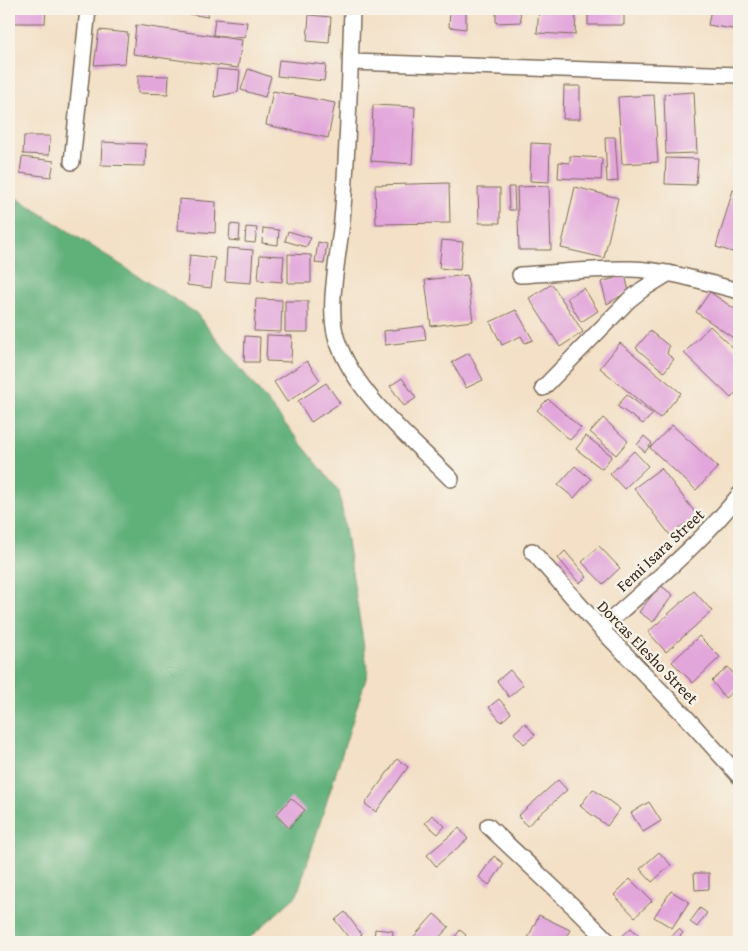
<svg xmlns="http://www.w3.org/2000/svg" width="748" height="951" font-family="'Gentium Book Plus',serif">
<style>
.forest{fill:#61b07a;stroke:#4e6d4c}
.building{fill:#e2a6db}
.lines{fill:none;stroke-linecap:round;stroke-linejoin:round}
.street-casing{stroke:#7b6a59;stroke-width:18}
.street{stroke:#fff;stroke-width:15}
.labels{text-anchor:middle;stroke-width:5;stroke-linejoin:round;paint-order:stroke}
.street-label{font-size:16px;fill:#3b2a1e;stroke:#f7f3e8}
</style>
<rect width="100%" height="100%" fill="#f7f3e8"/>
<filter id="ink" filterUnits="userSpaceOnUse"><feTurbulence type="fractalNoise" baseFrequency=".02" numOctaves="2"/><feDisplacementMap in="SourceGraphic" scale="10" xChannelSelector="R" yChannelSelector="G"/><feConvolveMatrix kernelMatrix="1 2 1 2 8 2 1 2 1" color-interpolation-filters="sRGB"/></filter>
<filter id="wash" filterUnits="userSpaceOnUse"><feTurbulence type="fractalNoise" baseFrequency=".0096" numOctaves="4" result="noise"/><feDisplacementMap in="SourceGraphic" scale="20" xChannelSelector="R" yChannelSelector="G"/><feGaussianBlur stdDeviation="1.12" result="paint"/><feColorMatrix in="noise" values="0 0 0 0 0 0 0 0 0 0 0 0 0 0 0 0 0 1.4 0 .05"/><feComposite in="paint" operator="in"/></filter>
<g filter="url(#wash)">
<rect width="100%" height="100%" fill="#f3e0c6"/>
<!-- forest -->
<path class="forest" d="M9,193L196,313L339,491L368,672L297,895L245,942H9Z"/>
<g id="blocks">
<!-- building -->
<path class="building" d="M9,9H46L45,23H9Z
M161,9H209L207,17Z
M450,9H466V29L449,27Z
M496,9H526V11H520L521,22L496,23Z
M539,9H576L575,35L537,33Z
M588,9H624V25H588Z
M711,9H739V30L708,25Z
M309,15L331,17L329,43L307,41Z
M215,19L247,22L245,38L213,35Z
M136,25L242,40L238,68L133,54Z
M99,30L128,33L125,63L94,65Z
M279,60L326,65L324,81L277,76Z
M217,69L240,71L238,92L214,97Z
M248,69L271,77L265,97L241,90Z
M138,75L169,76L168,94L138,93Z
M564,86H580V119H563Z
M273,91L335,103L328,138L266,125Z
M694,92L697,153L666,154L664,94Z
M654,95L658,162L622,164L618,97Z
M373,105L415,107L412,164L371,161Z
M24,136H50L49,155L23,154Z
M605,137H615L618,181L607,182Z
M102,142L146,144L145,166L101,165Z
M531,143L550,144L549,182L530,181Z
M570,156L602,158L601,180L558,178L559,162L570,163Z
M22,157L54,161L51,177L20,173Z
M666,158L698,159L696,185L665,184Z
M449,183L450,223L376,224L375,185Z
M549,186L551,250H519L517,187Z
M508,187H514L515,210H509Z
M575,187L618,198L604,258L561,248Z
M478,188H500V223H479Z
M733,190L739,191V254L716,247Z
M179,199L216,202L215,233L178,230Z
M230,224L240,225L239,241L229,240Z
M246,227L257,228L255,243L245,242Z
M263,228L279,230L278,245L262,243Z
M288,231L311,238L306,247L285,241Z
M442,240L463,242L460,270L439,268Z
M318,242L327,244L324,264L315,263Z
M227,248L253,250L251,283L225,281Z
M288,254L311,255V283H288Z
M190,255L215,258L211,288L187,285Z
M260,255L284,256L282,282L258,280Z
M467,275L473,321L431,326L425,280Z
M625,275L629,291L607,304L601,282Z
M552,284L583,332L560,347L529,298Z
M584,288L598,311L581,322L567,298Z
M710,292L739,312V342L696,312Z
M256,299L282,300L281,332L254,331Z
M285,301H308V332H285Z
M516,310L533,340L525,343L521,336L502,345L490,322Z
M424,326L426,340L385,345L384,331Z
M710,326L739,353V389L731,398L684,353Z
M650,331L669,346L667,354L674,359L664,372L636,348Z
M267,335L292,336L291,362L266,361Z
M245,336L260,337L259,362H244Z
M620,343L681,393L660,418L600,368Z
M469,353L483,380L466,388L452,362Z
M307,361L320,380L287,402L274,382Z
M402,378L416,398L404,406L390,386Z
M326,383L340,403L311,422L298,401Z
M627,395L653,414L643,424L617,406Z
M548,399L581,428L570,440L537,410Z
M603,418L628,441L616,455L590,432Z
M672,425L718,467L696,490L650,448Z
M586,436L612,456L602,469L576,449Z
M644,436L652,443L645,452L637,445Z
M634,451L648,466L624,489L610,474Z
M575,466L591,479L574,498L558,485Z
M661,468L697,515L670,535L634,488Z
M599,546L620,568L603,584L582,562Z
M565,551L587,577L579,583L558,558Z
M660,585L673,595L653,622L639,612Z
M694,591L712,611L666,652L648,632Z
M699,636L720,657L693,683L672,662Z
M728,667L739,681V687L725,698L712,681Z
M510,670L523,685L509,697L497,681Z
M499,699L511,713L501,722L489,707Z
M525,723L535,735L524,744L514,733Z
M397,759L408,767L376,812L365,804Z
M558,780L567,790L527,826L518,816Z
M593,789L620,809L607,826L580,806Z
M291,798L305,810L289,828L276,815Z
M649,802L661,821L643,832L631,813Z
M432,815L445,826L438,834L425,823Z
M459,828L468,839L436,866L427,855Z
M659,852L671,865L652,882L640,869Z
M494,856L504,864L489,885L479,877Z
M694,873H709V889L695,890Z
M630,879L652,901L635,917L614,895Z
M671,891L689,902L672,928L654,917Z
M700,908L707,913L697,927L690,922Z
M345,912L362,935L352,942L335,920Z
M434,914L449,927L435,942H409Z
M539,915L570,930L564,942H533L527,940Z
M631,928L640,937L634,942H616Z
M375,929L393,931L392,942L374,940Z
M679,929L683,933L674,942H665Z
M460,930L466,935L460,942H451Z"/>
</g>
</g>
<g filter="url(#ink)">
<use href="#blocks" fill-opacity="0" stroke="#7b6a59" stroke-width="1"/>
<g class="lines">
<!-- street casing -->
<g class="street-casing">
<path id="street" d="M352,9C350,79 348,150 342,220C339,255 326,308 337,340C356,395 411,439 451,479
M351,62L739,75
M72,162L88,9
M520,275C556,273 594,268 631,269C668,270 704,282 739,291
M543,388L629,300L643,289L669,273
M532,551L601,629L686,717L739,776
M601,629C648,586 700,545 739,495
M488,826L576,909L609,942"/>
</g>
<!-- street -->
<use href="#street" class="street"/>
</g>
</g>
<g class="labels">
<!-- street labels -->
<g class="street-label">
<text transform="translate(660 550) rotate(-43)" y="6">Femi Isara Street</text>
<text transform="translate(648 652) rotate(46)" y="6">Dorcas Elesho Street</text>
</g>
</g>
<!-- margin -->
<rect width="748" height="951" fill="none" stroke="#f7f3e8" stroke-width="30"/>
</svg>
